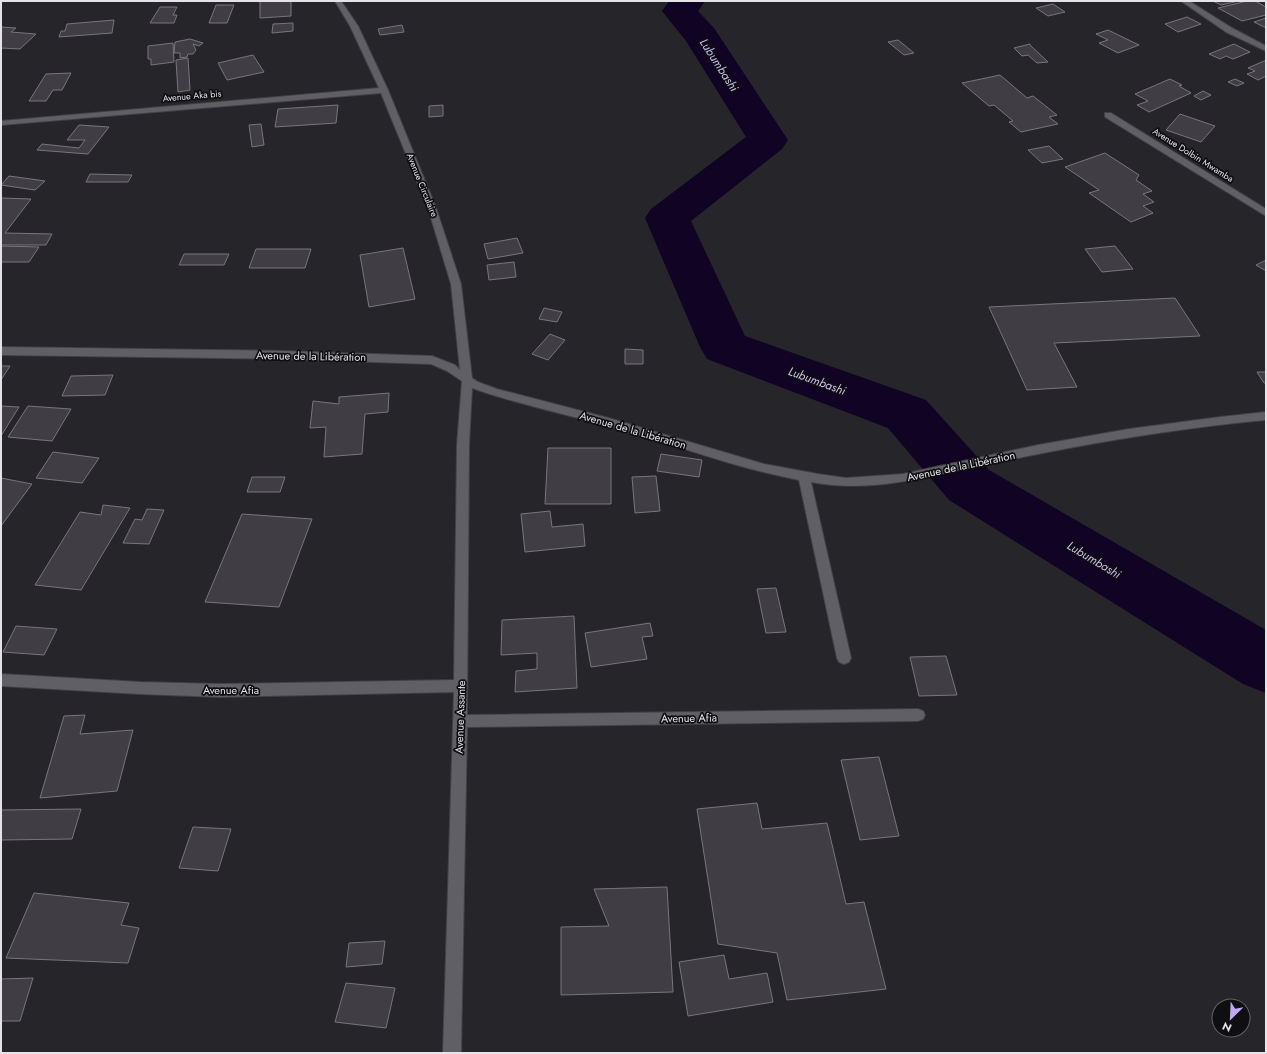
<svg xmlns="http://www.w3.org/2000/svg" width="1267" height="1054" font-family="Jost,sans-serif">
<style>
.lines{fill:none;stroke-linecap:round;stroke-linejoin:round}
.river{fill:#110324;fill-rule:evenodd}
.building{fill:#403e44;stroke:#78767d}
.minor-casing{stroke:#424146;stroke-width:2}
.minor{fill:#605f65;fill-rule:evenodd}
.labels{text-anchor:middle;stroke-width:3.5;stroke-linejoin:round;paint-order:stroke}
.far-street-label{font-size:9px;fill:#e4e3e7;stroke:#0f0e11}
.street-label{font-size:11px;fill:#e4e3e7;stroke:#0f0e11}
.water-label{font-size:12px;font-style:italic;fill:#cebef5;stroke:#0f0e11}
</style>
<rect width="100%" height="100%" fill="#26252a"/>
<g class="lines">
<!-- river -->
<path class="river" d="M669,1H705L698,11L714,28L788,140L782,149L691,221L745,336L926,400L989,470L1266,630V693L1243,684L949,500L888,428L707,359L700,347L645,218L651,209L746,137L686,41L662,11Z"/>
</g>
<!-- building -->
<path class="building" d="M260,1H291V16L260,18Z
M1213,1H1239L1221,5Z
M1247,1H1255L1266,7V15L1242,21L1218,8Z
M1053,4L1065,12L1048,16L1036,8Z
M216,5H234L227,23H209Z
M160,7H177L173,15H177L174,23H150Z
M1187,17L1201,24L1178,32L1165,24Z
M1266,18V28L1254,22Z
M114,20L112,33L59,37L61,31H65L67,24Z
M293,23V31L272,33L273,24Z
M402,25L404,32L380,35L378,29Z
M1,27L16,28L11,32L36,34L20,49L1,48Z
M1108,30L1139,45L1118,53L1099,43L1108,40L1096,34Z
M190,39L203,43L199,46L193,44L196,50L193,54H188L187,57L180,58V53H174L175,42Z
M898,40L914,53L904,55L888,42Z
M173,43L174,62L151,65V59H148V46Z
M1030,44V45L1048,62L1037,63L1028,55L1022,56L1014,48Z
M1234,44L1250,52L1233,59L1226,56L1220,59L1209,54Z
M253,55L264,72L227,80L218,63Z
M188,58L190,90L178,92L176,60Z
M1264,61H1266V76L1258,80L1247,74L1255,71L1248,68Z
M71,73L62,90H53L46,101H29L46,74Z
M1000,75L1027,98L1033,96L1057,115L1049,117L1058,124L1021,132L1009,122L1013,121L994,105L989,106L962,83Z
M1170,79L1182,85L1179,86L1191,93L1149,112L1137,105L1148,101L1135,94Z
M1235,79L1244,83L1237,86L1228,82Z
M1203,91L1211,95L1201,100L1194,96Z
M338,105L336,123L275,127L278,109Z
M443,105V116L429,117V106Z
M1180,114L1215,126L1201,142L1166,130Z
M261,124L264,145L252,147L249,125Z
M79,125L109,127L88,154L37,150L42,144L79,148L85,140H67Z
M1049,146L1063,159L1042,163L1028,150Z
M1105,153L1139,175L1136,180L1152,191L1143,194L1154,202L1143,206L1153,213L1131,222L1089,193L1099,190L1065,167Z
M90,174L132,175L128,182H86Z
M9,176L45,181L35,190L1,185Z
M1,198L31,199L5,233L52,234L46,245H1Z
M517,238L523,253L488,259L484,244Z
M1,246L39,247L29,262H1Z
M1115,246L1133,269L1102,272L1085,249Z
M403,248L415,299L369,307L360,255Z
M256,249H311L305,268H249Z
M184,254H229L224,265H179Z
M1266,260V271L1256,265Z
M514,262L516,277L489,280L487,265Z
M1175,298L1200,336L1054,343L1077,387L1027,390L989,307Z
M544,308L562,312L557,322L539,319Z
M550,334L565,340L548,360L532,354Z
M625,349L643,350V364H625Z
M1,366H10L1,380Z
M1257,372H1266V383H1264Z
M113,375L105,395L62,396L71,376Z
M389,393L388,412L365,414L362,454L324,457L326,427L310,428L313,401L339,404V397Z
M1,406L19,407L1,436Z
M28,406L71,409L52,441L8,437Z
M548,448H611V504H545Z
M53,452L99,458L82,483L36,478Z
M661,454L702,460L699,477L657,471Z
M656,476L660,511L635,513L632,477Z
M252,477H285L280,492H247Z
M1,478L32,484L1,526Z
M103,505L130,508L81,590L35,585L80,512L101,515Z
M147,509L164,510L149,544L123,543L135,519L142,520Z
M550,511L552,527L583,524L585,546L525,552L521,514Z
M242,514L312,519L279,607L205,602Z
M776,588L786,632L766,633L757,589Z
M574,616L577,688L515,692L516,671L537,669V653L501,655L502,620Z
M650,623L653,636L642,637L647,659L591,667L585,633Z
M16,626L57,629L44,655L3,652Z
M946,656L957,695L919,696L910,657Z
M85,715L80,734L133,730L117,791L40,798L64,716Z
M879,757L899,836L860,840L841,760Z
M757,803L762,829L827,823L846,904L864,902L886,989L787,1000L777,953L718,944L697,809Z
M81,809L72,839L1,840V810Z
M193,827L231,829L218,871L179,868Z
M667,887L673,992L561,995V927L609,926L594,889Z
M34,893L129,903L121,925L139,928L128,963L6,958Z
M385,941L382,964L346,967L349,943Z
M724,955L729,979L767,973L773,1002L688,1016L679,962Z
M33,978L20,1021H1V979Z
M346,983L395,988L386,1028L335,1022Z"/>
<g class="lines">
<!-- minor casing -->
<g class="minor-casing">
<path id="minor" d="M335,1H341L358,26L388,90L436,208L461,284L472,378L478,382L497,389L612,419L764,464L818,474L846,478L903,474L1038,445L1129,429L1220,417L1266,412V420C1189,427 1114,439 1038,454C1008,460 979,466 949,472C901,483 860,491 811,482L851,658L849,662L844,664L839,662L837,658L799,480C740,469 684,448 627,431C575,416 522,406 472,388L469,445L467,715L918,709L923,711L925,715L923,719L918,721L467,727L461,1053H443L454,692L220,697L140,694L1,686V674L140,682L220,684L454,680L457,445L462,381L447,371L431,364L283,359L1,355V347L283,351L432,356L455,365L460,370L451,284L428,208L381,93L1,125V121L379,88L350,26Z
M1181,1H1189L1232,28L1266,46V51L1226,32Z
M1105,113H1111L1266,209V216L1105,117Z"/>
</g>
<!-- minor -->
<use href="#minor" class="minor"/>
</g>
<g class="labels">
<!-- far-street labels -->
<g class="far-street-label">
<text transform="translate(192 96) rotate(-5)" y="3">Avenue Aka bis</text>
<text transform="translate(1193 155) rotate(32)" y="3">Avenue Dolbin Mwamba</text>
<text transform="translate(422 185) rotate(68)" y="3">Avenue Circulaire</text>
</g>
<!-- street labels -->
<g class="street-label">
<text transform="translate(311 356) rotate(1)" y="4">Avenue de la Libération</text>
<text transform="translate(633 430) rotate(16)" y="4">Avenue de la Libération</text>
<text transform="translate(961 466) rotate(-12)" y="4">Avenue de la Libération</text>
<text x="231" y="694">Avenue Afia</text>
<text transform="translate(460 717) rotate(-88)" y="4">Avenue Assante</text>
<text transform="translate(689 718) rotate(-1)" y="4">Avenue Afia</text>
</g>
<!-- water labels -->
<g class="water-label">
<text transform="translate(719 65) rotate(57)" y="4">Lubumbashi</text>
<text transform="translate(817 381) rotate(20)" y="4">Lubumbashi</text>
<text transform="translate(1094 560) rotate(31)" y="4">Lubumbashi</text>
</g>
</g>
<!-- border -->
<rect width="1267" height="1054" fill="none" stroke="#e4e3e7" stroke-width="4"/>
<!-- north arrow -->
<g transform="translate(1231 1018) rotate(204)"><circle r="19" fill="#0f0e11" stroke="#646367"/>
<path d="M0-3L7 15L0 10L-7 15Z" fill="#c0a8f4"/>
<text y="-6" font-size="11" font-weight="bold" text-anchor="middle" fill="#e4e3e7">N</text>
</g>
</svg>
